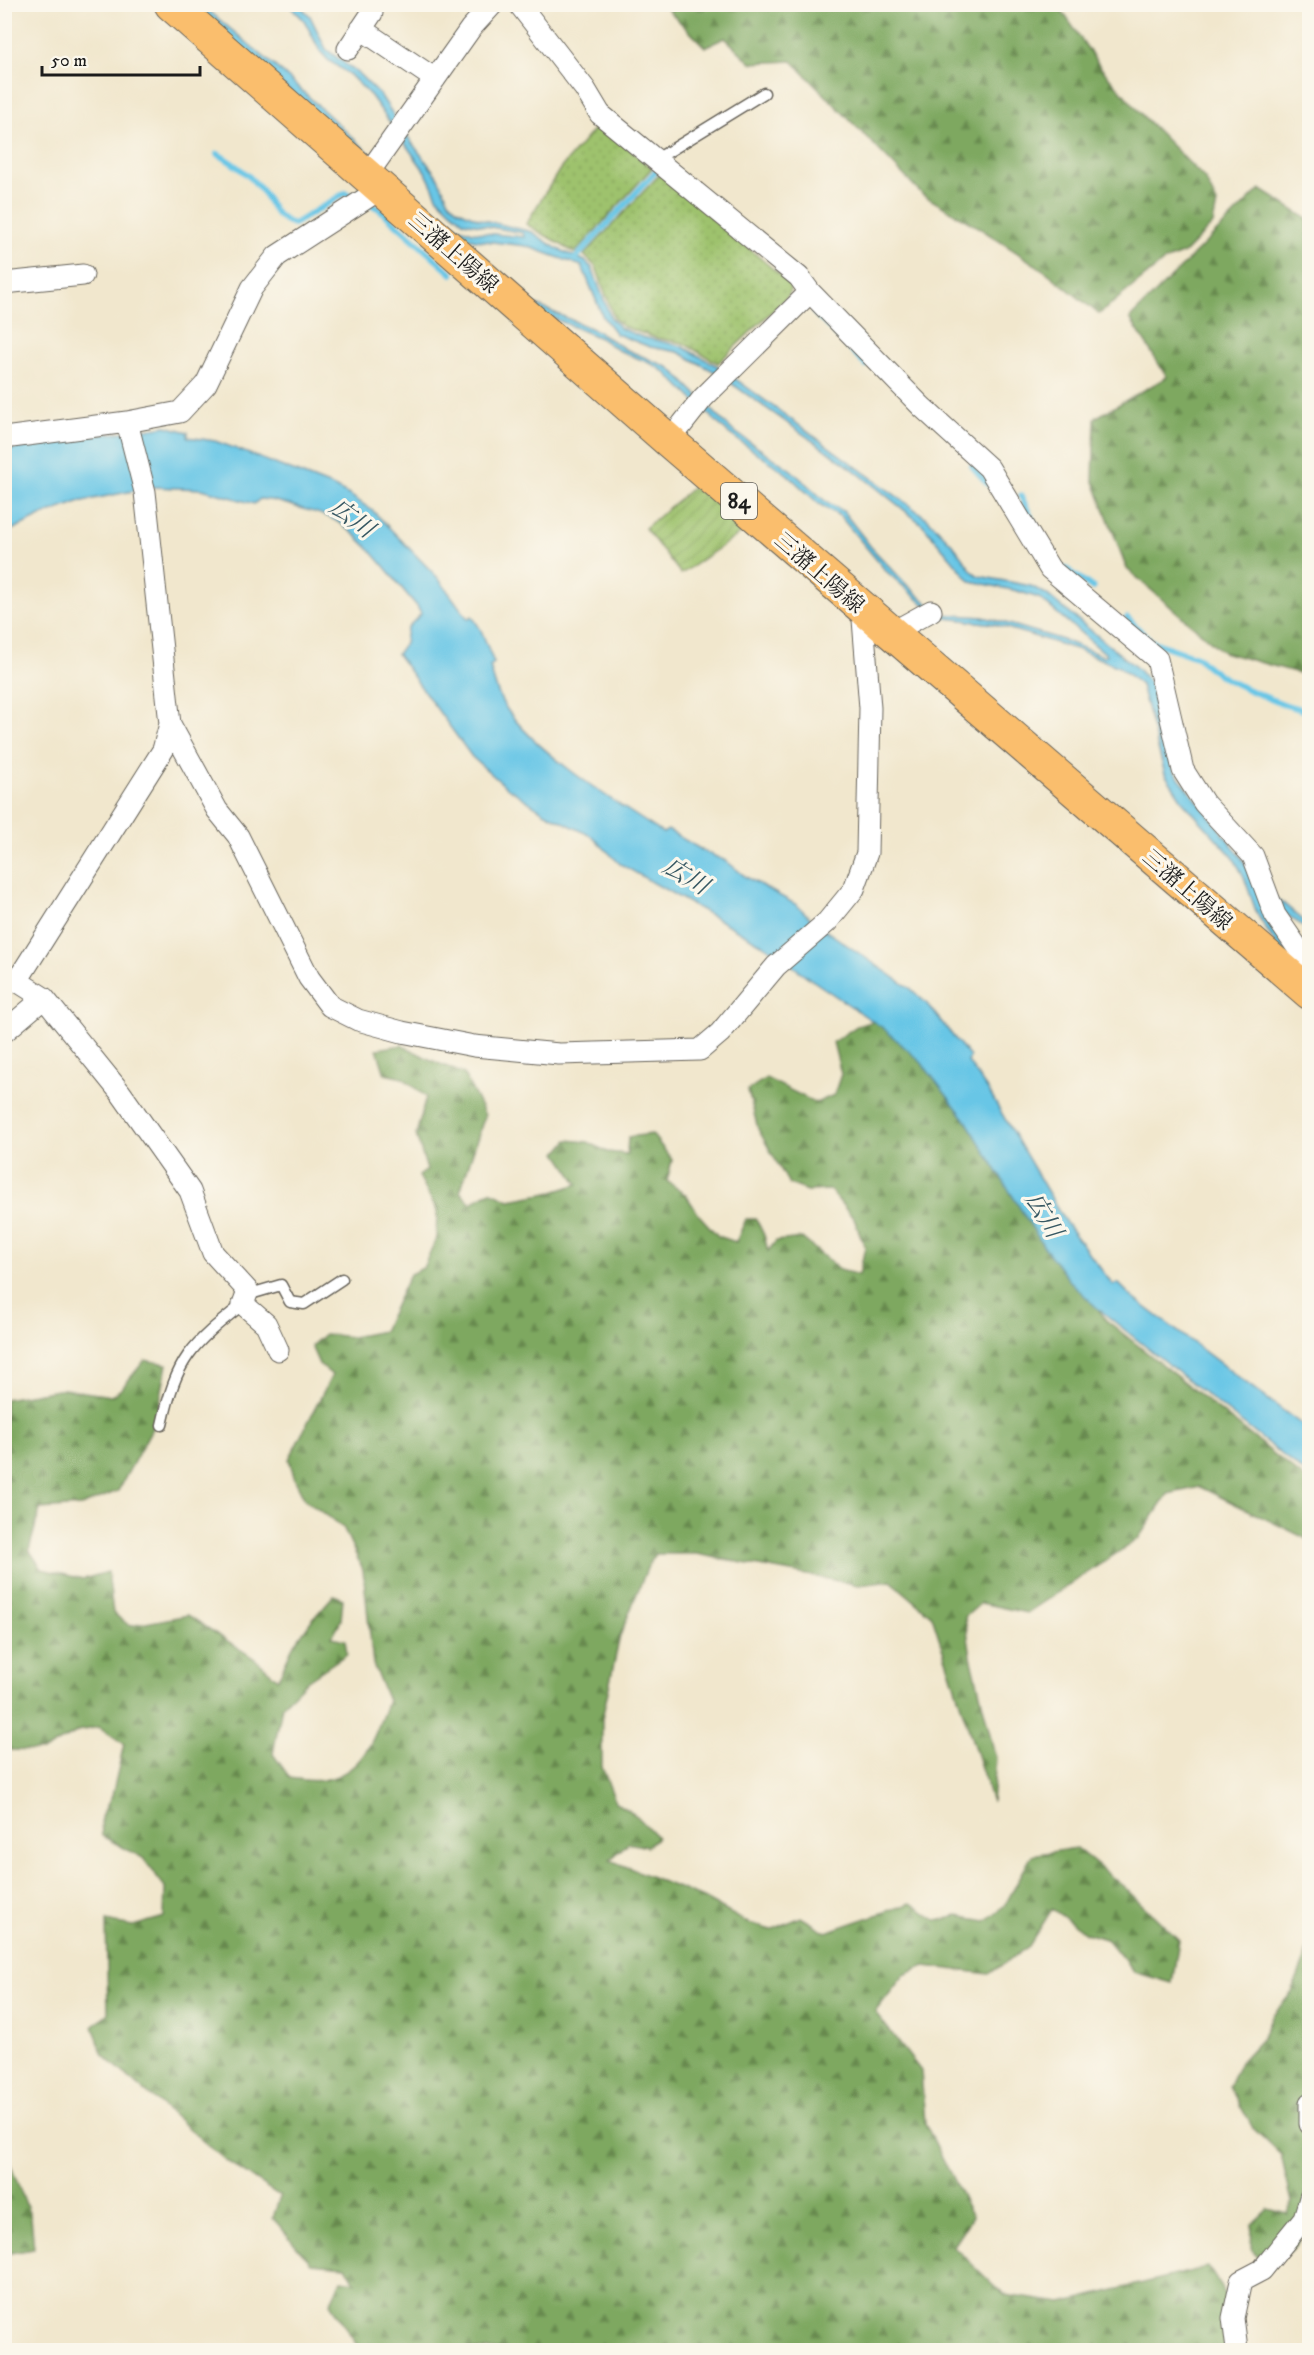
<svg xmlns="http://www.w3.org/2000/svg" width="1314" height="2355" font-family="'IM FELL DW Pica','Noto Serif JP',serif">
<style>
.forest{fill:url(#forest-firs);stroke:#4d623e;stroke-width:1.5}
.park{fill:url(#park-dots);stroke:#5d6f44;stroke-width:1.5}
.garden{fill:url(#garden-furrows);stroke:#5d6f44;stroke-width:1.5}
.water{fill:#68c6e6;stroke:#427181;stroke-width:1.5}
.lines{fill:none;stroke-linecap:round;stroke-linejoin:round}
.stream{stroke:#68c6e6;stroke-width:6}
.lane-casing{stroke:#67635a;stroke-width:13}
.street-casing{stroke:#67635a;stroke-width:23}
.primary-casing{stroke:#67635a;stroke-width:35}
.lane{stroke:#fff;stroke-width:10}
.street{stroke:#fff;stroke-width:21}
.primary{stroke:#fabe6d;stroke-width:33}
.labels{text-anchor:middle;stroke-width:6;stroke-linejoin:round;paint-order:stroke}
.shield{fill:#fbf7ec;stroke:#5f5e5a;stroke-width:1.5}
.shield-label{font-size:21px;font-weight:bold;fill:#1c1c1c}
.street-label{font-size:22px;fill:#1c1c1c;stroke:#fbf7ec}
.water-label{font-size:24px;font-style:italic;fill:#375863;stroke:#fbf7ec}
</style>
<defs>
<pattern id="forest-firs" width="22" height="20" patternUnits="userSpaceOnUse" patternTransform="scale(1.5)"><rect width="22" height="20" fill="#7ea860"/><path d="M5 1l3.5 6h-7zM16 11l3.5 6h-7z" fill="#66884e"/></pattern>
<pattern id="park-dots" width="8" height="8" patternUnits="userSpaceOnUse" patternTransform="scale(1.5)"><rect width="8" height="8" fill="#9ec26d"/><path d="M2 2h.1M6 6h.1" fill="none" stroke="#88a65e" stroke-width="1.8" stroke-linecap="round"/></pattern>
<pattern id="garden-furrows" width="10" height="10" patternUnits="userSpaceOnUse" patternTransform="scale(1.5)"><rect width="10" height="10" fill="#9ec26d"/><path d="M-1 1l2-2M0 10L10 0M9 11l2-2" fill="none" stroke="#88a65e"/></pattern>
</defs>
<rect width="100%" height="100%" fill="#fbf7ec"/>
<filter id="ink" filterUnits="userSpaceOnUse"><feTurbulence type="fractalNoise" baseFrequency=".0167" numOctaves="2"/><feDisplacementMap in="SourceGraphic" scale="12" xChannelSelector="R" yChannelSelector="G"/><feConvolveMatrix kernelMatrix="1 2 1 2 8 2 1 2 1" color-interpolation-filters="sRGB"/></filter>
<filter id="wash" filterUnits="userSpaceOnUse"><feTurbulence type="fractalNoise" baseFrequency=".008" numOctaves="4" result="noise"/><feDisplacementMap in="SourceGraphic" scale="24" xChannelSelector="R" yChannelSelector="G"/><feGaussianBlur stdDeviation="1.35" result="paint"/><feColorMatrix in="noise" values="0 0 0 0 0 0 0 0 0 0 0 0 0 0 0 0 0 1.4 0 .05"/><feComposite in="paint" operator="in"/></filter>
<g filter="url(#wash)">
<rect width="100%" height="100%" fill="#f1e7cd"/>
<!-- forest -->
<path class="forest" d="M663,5H1058L1101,68L1143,116L1205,179L1217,203L1213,224L1184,253L1164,261L1099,314L1045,271L981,229L923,195L792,61L751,63L725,38L705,47Z
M1260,189L1309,220L1310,672L1302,674L1223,652L1127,569L1093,479L1095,418L1167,377L1130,318Z
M888,1017L1025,1187L1054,1248L1106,1320L1309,1482V1540L1200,1487L1168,1494L1138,1539L1027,1613L981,1603L965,1617L971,1656L996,1759L992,1802L932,1616L891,1581L859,1585L696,1554H656L648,1566L620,1636L602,1719V1767L616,1803L637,1816L657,1837L647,1847L628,1843L610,1860L703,1898L748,1923L771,1930L801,1917L826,1932L911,1903L937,1921L958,1916L986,1921L1005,1905L1032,1855L1076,1848L1123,1886L1179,1940L1172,1983L1134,1972L1108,1940L1086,1933L1052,1909L1029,1946L989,1974L925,1966L904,1975L875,2012L921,2071L925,2123L972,2217L953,2246L1004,2295L1062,2303L1208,2267L1223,2289L1244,2350H360L330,2303L341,2280L355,2282L346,2266L311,2263L273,2218L280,2196L225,2160L103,2055L93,2026L108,2013L106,1921L133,1926L164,1917L165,1887L143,1858L102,1836L101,1817L112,1796L124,1744L99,1727L78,1731L44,1751L7,1750L8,1700L5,1691V1399L64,1389L111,1396L121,1389L145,1360L167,1364L156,1421L118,1491L81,1506L40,1509L29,1550L42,1569L83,1579L108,1572L113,1613L130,1626L188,1615L255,1659L278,1679L292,1648L311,1621L334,1595L343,1599L341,1620L332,1637L345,1640L347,1654L308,1680L282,1706L273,1754L290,1778C300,1779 313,1782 323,1780C365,1773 375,1735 388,1701L373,1664L363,1570L343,1527L305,1500L295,1480L289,1459L332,1375L319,1364L311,1346L325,1334L352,1337L383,1331L410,1274L423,1268L436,1239L437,1211L419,1176L427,1170L416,1135L426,1097L403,1078L385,1074L377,1049L402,1045L431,1060L464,1074L485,1115L460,1192L471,1203L490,1191L510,1200L553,1192L578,1184L557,1153L568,1140L588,1142L607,1152L627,1154L628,1137L652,1134L672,1160L667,1181L686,1195L699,1215L718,1236L736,1242L746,1219H756L764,1235L768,1251L776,1241L802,1238L840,1270L859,1275L865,1247L854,1219L830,1190L808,1191L789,1184L758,1129L748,1090L766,1078L816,1103L834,1095L841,1074L833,1042L857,1026Z
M1309,1938V2216L1296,2246L1270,2268L1251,2249L1252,2224L1268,2209L1288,2214L1292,2202L1281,2155L1253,2128L1229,2086L1240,2062L1263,2037L1272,2017L1292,1992L1305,1959Z
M4,2149L31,2217L34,2249L5,2254Z"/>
<!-- park -->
<path class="park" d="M599,123L652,168L575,253L526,224L560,169Z
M660,174L791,284L789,295L718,363L683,343L656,338L622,326L614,318L596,267L584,255Z"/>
<!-- garden -->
<path class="garden" d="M697,484L747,529L681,574L645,528Z"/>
<!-- water -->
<path class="water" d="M193,5H202L283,73L446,224L473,232L524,237L523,233L464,222L451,211L438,198L426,173L371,96L350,75L328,60L320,51L304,20L289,5H299L310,16L326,49L360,75L381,96L412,143L437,176L449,201L457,209L479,219L532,232L556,248L585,261L592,268L611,318L620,328L642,337L681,346L719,367L928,519L954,546L972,571L979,576L1031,586L1046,594L1138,669L1150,683L1174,771L1239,854L1250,871L1255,884L1283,903L1309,925V931L1258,893L1295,957L1283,956L1257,914L1244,877L1233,857L1184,803L1165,774L1141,685L1119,667L1079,650L994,624L938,617L886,571L840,516L819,504L787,474L728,433L665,372L654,365L618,350L600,338L532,309L534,304L597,331L625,349L670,368L732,430L791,470L825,501L843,511L871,547L907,585L940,614L983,617L999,621L1063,640L1103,656L1107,655L1039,598L1017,591L970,581L923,525L854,470L715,372L678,352L650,347L616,334L603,317L582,266L526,246L476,240L448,233Z
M166,426L188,432V437L215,441L234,448L334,487L351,496L373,511L438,578L468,619L472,616L481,630L494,663L490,666C493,679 497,693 504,705C534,752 616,803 663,833L668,830L707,853L726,861L746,877L797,905L815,923L911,989L927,1004L970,1057L968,1062L988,1090L1066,1223L1113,1285L1118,1283L1132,1297L1309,1430V1476L1121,1327L1095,1306L1069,1280L1044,1247L965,1119L921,1062L883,1028L809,978L767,947L620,864L593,837L544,812L505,786L472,757L397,654L405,643L407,628L421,614L417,606C393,579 366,538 335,520C322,513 309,511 296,507C283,503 273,499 260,499L254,504L202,489L153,487L78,502L43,515L5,533V451C56,437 112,435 166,426Z"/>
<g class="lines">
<!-- stream -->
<path class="stream" d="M218,154C233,163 252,177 262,191C272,205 275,219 294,224L345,193L358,199
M367,203L378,208L452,274
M574,260L656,171
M814,312L866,365
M972,466L989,485
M1021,496L1034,523
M1065,568L1093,588
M1127,618L1151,641L1199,658C1214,677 1255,693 1278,702C1288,707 1299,707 1310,713"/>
</g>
</g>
<g filter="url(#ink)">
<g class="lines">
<!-- lane casing -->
<g class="lane-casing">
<path id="lane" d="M655,160L764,93
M247,1295L281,1285L290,1302L304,1304L342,1279
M162,1425C177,1358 190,1346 243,1304"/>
</g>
<!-- street casing -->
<g class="street-casing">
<path id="street" d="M519,4L585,89L600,114L799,277L810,292L921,406L989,468L1050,569L1157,659L1183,770L1204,803L1253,856L1275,915L1310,966
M361,29L435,79
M348,49L372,13
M367,175L471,28L493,4
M4,283L83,275
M4,438L127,422L180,412L206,384L252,288L277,256L382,188
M669,441L703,398L810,292
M891,633L931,611
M170,724L217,810L238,836L309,978L330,1006L358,1020L402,1032L474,1046L559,1054L700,1050L720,1033L776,966L827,922L854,889L867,853L870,708L862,607
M5,977L17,981L44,998L120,1092L190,1191L213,1253L248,1291L243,1304L266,1324L278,1350
M17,981L163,750L170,724L145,492L127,422
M4,1032L44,998
M1310,2103V2124
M1237,2350L1233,2318L1241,2281L1262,2270L1304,2218L1310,2198"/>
</g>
<!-- primary casing -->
<g class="primary-casing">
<path id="primary" d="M171,4L669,441L1310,993"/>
</g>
<!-- lane -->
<use href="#lane" class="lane"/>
<!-- street -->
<use href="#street" class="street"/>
<!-- primary -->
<use href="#primary" class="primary"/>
</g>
</g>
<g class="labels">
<!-- shield labels -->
<rect class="shield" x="721" y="483" width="36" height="36" rx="4.5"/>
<g class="shield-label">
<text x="739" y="508">84</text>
</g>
<!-- street labels -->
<g class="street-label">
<text transform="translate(454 252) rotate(41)" y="8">三潴上陽線</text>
<text transform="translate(820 572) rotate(41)" y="8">三潴上陽線</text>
<text transform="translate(1188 889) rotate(41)" y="8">三潴上陽線</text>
</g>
<!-- water labels -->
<g class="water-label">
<text transform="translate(352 518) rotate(36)" y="8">広川</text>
<text transform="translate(686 876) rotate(31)" y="8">広川</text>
<text transform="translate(1044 1215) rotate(59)" y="8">広川</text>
</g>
</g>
<!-- margin -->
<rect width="1314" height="2355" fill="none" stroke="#fbf7ec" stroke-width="24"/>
<!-- scale -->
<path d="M42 66v9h158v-9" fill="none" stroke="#1c1c1c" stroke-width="3"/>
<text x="51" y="66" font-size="18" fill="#1c1c1c" stroke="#fbf7ec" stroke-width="4.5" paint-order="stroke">50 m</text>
</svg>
